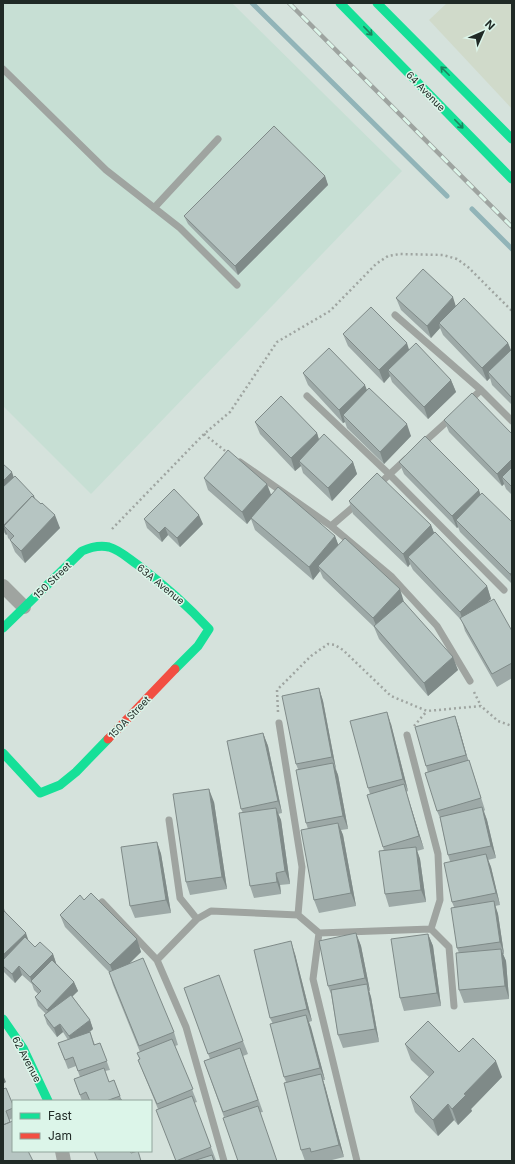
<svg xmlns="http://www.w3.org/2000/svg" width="515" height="1164" font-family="Inter,sans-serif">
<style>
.built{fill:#c7dfd4}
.green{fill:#d0daca}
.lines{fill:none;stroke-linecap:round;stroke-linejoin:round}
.stream{stroke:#91b4b8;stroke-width:5}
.path{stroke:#9fa5a1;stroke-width:2.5;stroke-dasharray:2 3;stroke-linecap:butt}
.lane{stroke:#9fa4a0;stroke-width:7}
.street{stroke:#9fa4a0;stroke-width:14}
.fast{stroke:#16e098;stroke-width:9}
.jam{stroke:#f24e42;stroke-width:9}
.rail-casing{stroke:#9ea4a0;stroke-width:4.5}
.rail{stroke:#dcf5e9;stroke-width:3;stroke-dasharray:9;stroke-linecap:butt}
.wall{fill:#9da9a7}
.shaded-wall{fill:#7f8a88}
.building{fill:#b6c5c2;stroke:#7f8a88}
.oneway{stroke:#1b855f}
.labels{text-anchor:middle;stroke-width:3;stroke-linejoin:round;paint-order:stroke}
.street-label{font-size:10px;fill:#202a26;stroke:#dcf5e9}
</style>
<rect width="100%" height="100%" fill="#d5e2dc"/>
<!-- built -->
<path class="built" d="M3,3H232L402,171L91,494L3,406Z"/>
<!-- green -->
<path class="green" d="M447,3H512V109L429,20Z"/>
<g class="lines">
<!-- stream -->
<path class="stream" d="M252,3L447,196
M472,209L512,249"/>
<!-- path -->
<path class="path" d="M204,434L229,454
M112,529L204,434L230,412L277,342L330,311L376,264L388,256L400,254L443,255L457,259L468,267L512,311
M474,692L481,706
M278,712L277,690L311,656L328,644L335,645L343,650L391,696L427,711L481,706L498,721L512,726
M414,726L427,711"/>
<!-- lane -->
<path class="lane" d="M3,69L106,170L180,228L237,285
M154,208L218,139
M395,315L481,390L512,421
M307,396L390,475L504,590
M468,402L481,390
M421,445L452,417
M240,462L331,526L392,577L437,626L470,681
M377,486L406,459
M331,526L359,502
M279,723L302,867L298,915
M407,735L438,854L440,900L431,929
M169,820L180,898L197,919
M102,902L157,960L186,1027L224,1161
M319,933L313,979L357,1161
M157,960L197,919L211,911L298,915L319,933L431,929L449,947L454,1006"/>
<!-- street -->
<path class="street" d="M3,586L24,607
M62,1151L64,1161"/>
<!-- fast -->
<path class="fast" d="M340,3L512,179
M377,3L512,139
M3,628L82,551C91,547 100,545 109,547C120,550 129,559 138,565C163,584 187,605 209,629L198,646L175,669
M3,753L40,793L60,785L76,772L108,739
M3,1019L23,1048L48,1101"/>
<!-- jam -->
<path class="jam" d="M108,739L175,669"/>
<!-- rail casing -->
<g class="rail-casing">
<path id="rail" d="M289,3L512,227"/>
</g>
<!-- rail -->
<use href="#rail" class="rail"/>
</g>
<!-- wall -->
<path class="wall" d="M325,176L328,185L238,275L188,224L184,216Z
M396,298L456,306L508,343L511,350L512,349V405L492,385L490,378L487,381L443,335L440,328L431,338L401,310Z
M343,334L409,349L451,380L456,392L428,419L392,382L390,376L384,383L348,346Z
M303,373L367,390L411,436L384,464L347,428L345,422L343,423L308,385Z
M444,420L512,434V495L506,489L504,484L502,486L449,432Z
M255,422L317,433L319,440L353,462L357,474L332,501L303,473L301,466L295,471L260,434Z
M399,462L480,495L512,522V584L460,532L458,527L457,528L404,474Z
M3,464L13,477L35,499L60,528L25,563L15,552L10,540L8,538L7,534L6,535L3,531Z
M204,478L271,495L335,536L338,545L404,602L458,670L428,696L379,639L374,627L323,578L320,571L313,580L255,530L251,519L247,524L208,490Z
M349,501L431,525L434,533L487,586L491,599L486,604L512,631V678L497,687L465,631L462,621L413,570L410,564L408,567L353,514Z
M144,519L203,524L180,547L168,535L162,542L147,528Z
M319,688L323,701L336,769L338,775L348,829L341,830L343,835L356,906L319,913L314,900L308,829L306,823L298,769L296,764Z
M455,716L459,728L468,760L473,772L485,810L484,811L487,820L496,858L488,860L491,867L500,905L495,906L498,914L504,954H503L506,961L509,999L464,1003L459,990V953L457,948L454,907L452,902L450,861L448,855L440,818L437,811L428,773L426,766Z
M391,724L408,791L406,792L424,849L417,851L420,859L426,902L389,907L385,894L384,851L370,794L368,788Z
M263,733L268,746L282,813L278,814L281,820L290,884L280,885L281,894L254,898L250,886L243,813L241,809Z
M214,802L227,889L190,895L186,882Z
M157,842L161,854L171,913L135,918L130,906Z
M84,900L137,939L141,952L128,964L174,1032L178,1045L175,1046L197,1102L194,1103L216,1160H214L215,1161H176L158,1109L138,1060L140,1059L137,1053L140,1052L113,985L109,972L65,927L60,915Z
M3,906L5,911L28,940L35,947L53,954L56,963L74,982L78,991L72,996L90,1020L93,1029L90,1032L95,1045L100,1043L110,1070L105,1071L109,1082L114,1080L122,1101H82L74,1079L80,1077L76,1066L68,1069L58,1043L68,1040L63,1032L57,1037L47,1024L44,1015L46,1014L38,1006L35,997L38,994L34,990L32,984L22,975L15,983L3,971Z
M356,933L361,946L370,991H369L371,997L379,1042L343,1048L338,1035L331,994L328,986Z
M428,934L433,946L441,1006L404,1011L400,998Z
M295,954L312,1021L309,1022L325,1080H323L325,1086L344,1157L328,1161H305L301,1150L286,1082L284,1077L273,1024L270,1018Z
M184,988L243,1041L248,1054L243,1056L263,1112L224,1117L204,1061L210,1059Z
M405,1044L459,1052L502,1077L471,1109L472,1111L458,1125L454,1120L438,1136L415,1112L410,1097L429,1077L411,1060Z
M3,1089L13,1105V1118L9,1120L10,1122L3,1161Z"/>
<!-- shaded-wall -->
<path class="shaded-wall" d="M325,176L328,185L238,275L235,266Z
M453,297L457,310L439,323L440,328L431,338L427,326Z
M407,343L411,356L388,370L390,376L384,383L379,370Z
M508,343L512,353L488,372L490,378L487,381L482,368Z
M451,380L456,392L428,419L424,407Z
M365,385L370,398L343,415L345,422L343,423L339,410Z
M407,424L411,436L384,464L380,452Z
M317,433L321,446L299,461L301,466L295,471L291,458Z
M512,459V476L502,477L504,484L502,486L497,474Z
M353,462L357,474L332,501L328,488Z
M12,472L15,481L3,493V481Z
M267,484L272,497L251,518V519L247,524L242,512Z
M479,490L483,502L456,520L458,527L457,528L452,516Z
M34,496L37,504L4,526L7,534L6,535L3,526Z
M55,515L60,528L25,563L21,551Z
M199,515L203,524L180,547L177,538Z
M431,525L436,538L408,557L410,564L408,567L403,554Z
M165,527L168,535L162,542L159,533Z
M335,536L340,549L318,566L320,571L313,580L309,567Z
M512,573V579L510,574Z
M487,586L491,599L464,624L460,612Z
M400,589L404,602L378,630L373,618Z
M453,657L458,670L428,696L424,683Z
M319,688L323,701L336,769L332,757Z
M387,712L391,724L408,791L403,779Z
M455,716L459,728L470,767L466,755Z
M263,733L268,746L282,813L278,801Z
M333,763L338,775L348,829L343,816Z
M404,784L424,849L419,836Z
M209,789L214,802L227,889L222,877Z
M482,807L487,820L496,858L491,846Z
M276,808L281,820L290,884L285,871Z
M338,823L343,835L356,906L351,893Z
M157,842L161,854L171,913L166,900Z
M416,847L420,859L426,902L421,890Z
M486,854L491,867L500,905L496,893Z
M276,873L280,885L281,894L277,882Z
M494,901L498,914L504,954L500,942Z
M26,933L29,942L3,966V955Z
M356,933L361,946L370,991L365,978Z
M428,934L433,946L441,1006L437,993Z
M137,939L141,952L115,978L110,965Z
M291,941L295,954L312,1021L307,1009Z
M501,949L506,961L509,999L505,986Z
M53,954L56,963L34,985L32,983L30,977Z
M19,966L22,975L15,983L12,974Z
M74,982L78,991L51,1018L47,1010Z
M367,984L371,997L379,1042L375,1029Z
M306,1015L311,1027L325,1080L320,1068Z
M90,1020L93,1029L72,1045L69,1036Z
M60,1024L63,1032L57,1037L54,1028Z
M496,1061L502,1077L471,1109L472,1111L458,1125L452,1109L464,1094Z
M321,1074L325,1086L344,1157L339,1145Z
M3,1075L6,1082L3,1084Z
M448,1104L454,1120L438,1136L433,1120Z"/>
<!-- building -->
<path class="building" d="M274,126L325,176L235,266L184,216Z
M423,269L453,297L427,326L396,298Z
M464,298L508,343L482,368L439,323Z
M371,307L407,343L379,370L343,334Z
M416,343L451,380L424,407L388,370Z
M329,348L365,385L339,410L303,373Z
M512,349V398L488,372Z
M369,388L407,424L380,452L343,415Z
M472,393L512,434V459L497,474L444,420Z
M281,396L317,433L291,458L255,422Z
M324,434L353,462L328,488L299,461Z
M425,436L479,490L452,516L399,462Z
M228,450L267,484L242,512L204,478Z
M3,464L12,472L3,481Z
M512,467V487L502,477Z
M377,473L431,525L403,554L349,501Z
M15,476L34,496L33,497L32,496L3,526V487Z
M278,487L335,536L309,567L251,518Z
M174,489L199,515L177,538L165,527L159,533L144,519Z
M482,493L512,522V573L510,574L456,520Z
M32,496L41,504L42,503L55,515L21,551L10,540L14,536L4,526Z
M435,532L487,586L460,612L408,557Z
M345,538L400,589L373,618L318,566Z
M494,599L512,631V663L492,674L460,618Z
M403,601L453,657L424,683L374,626Z
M319,688L332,757L296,764L282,696Z
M387,712L403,779L368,788L350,721Z
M455,716L466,755L426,766L415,727Z
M263,733L278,801L241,809L227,741Z
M469,760L481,798L437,811L425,773Z
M333,763L343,816L306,823L296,770Z
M404,784L419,836L383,847L367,795Z
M209,789L222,877L186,882L173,794Z
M482,807L491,846L448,855L440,817Z
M276,808L285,871L276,873L277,882L250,886L239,813Z
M338,823L351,893L314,900L301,830Z
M157,842L166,900L130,906L121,847Z
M416,847L421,890L385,894L379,851Z
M486,854L496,893L452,902L444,863Z
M91,893L137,939L110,965L60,915L80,895L84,900Z
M494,901L500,942L457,948L451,908Z
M3,910L26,933L3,955Z
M356,933L365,978L328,986L319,941Z
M428,934L437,993L400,998L391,939Z
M25,937L35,947L40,942L53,954L30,977L19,966L12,974L3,966V960Z
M291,941L307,1009L270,1018L254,950Z
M501,949L505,986L459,990L456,953Z
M143,958L174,1032L139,1046L109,972Z
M52,960L74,982L47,1010L35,997L41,991L31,981Z
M219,975L243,1041L208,1054L184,988Z
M367,984L375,1029L338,1035L331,990Z
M71,995L90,1020L69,1036L60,1024L54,1028L44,1015Z
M306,1015L320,1068L284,1077L270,1024Z
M428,1021L459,1052L473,1038L496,1061L464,1094L466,1095L452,1109L448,1104L433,1120L410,1097L434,1072L405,1044Z
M90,1032L94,1045L100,1043L107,1061L78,1071L73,1057L65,1060L58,1043Z
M172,1039L193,1089L157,1104L138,1060L140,1059L137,1053Z
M240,1048L258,1100L223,1112L204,1061Z
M104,1068L109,1082L114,1080L120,1096L106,1101H90L86,1092L80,1095L74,1079Z
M321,1074L339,1145L311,1152L310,1148L301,1150L284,1083Z
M6,1088L13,1105V1108L6,1111L10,1122L3,1125V1089Z
M192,1096L211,1147L176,1161L156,1110Z
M121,1099L122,1101H116Z
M258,1106L277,1161H238L223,1118Z
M13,1121V1151H28L33,1161H3V1125Z
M94,1151H130L131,1153L138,1151L141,1161H98Z
M212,1155L214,1161H193Z"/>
<!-- one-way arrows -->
<defs><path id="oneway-shaft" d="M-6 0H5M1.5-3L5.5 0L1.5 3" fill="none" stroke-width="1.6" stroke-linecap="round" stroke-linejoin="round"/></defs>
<g class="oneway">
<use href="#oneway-shaft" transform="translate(368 31) rotate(46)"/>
<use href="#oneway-shaft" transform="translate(445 71) rotate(-135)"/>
<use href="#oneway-shaft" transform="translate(459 124) rotate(46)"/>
</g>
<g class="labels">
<!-- street labels -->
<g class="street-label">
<text transform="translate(426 91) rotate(46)" y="4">64 Avenue</text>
<text transform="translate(52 580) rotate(-44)" y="4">150 Street</text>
<text transform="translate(161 584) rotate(39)" y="4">63A Avenue</text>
<text transform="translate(129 717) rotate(-46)" y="4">150A Street</text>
<text transform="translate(27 1059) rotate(62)" y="4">62 Avenue</text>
</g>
</g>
<!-- border -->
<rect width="515" height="1164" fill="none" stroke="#202a26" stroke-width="8"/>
<!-- legend -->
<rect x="12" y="1100" width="140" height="52" fill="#dcf5e9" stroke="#91a49b"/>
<rect x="20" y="1113" width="20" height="6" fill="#16e098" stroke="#91a49b"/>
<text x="48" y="1120" font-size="12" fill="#202a26">Fast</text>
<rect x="20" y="1133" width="20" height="6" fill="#f24e42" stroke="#91a49b"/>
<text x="48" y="1140" font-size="12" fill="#202a26">Jam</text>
<!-- north arrow -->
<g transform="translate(483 32) rotate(45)" stroke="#dcf5e9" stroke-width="3" paint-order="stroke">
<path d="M0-3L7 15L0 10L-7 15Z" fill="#202a26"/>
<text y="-6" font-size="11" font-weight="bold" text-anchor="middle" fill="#202a26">N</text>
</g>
</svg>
